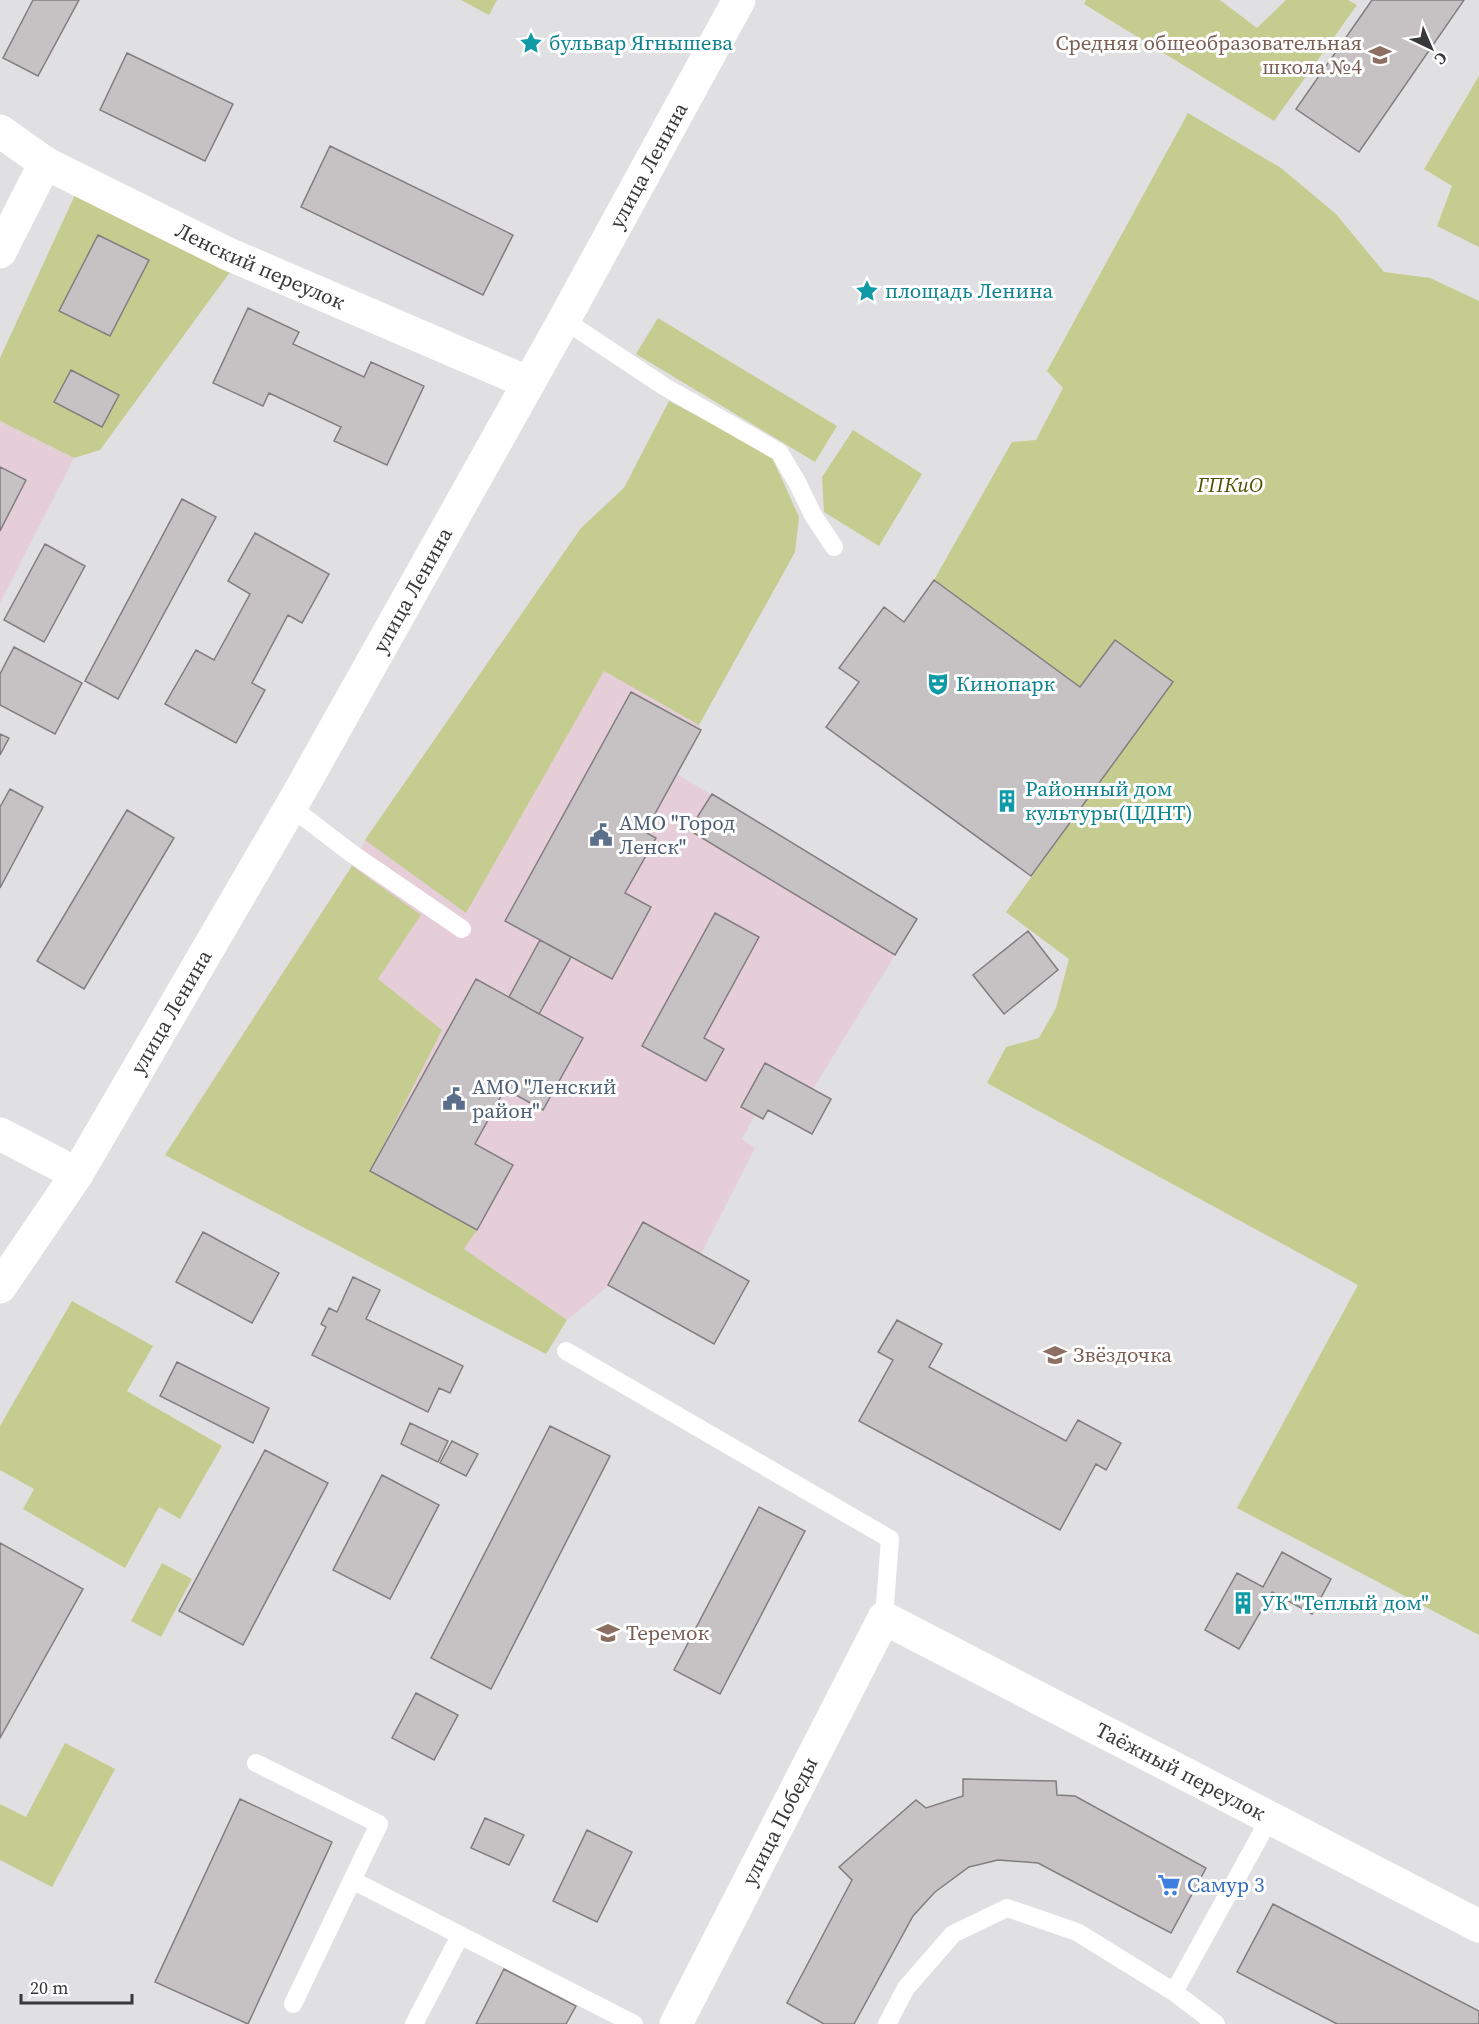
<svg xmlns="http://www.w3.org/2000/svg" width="1479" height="2024" font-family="'Source Serif 4',serif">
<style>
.commercial{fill:#e6ced9}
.green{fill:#c4cd8f}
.building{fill:#c6c1c3;stroke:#827e7f;stroke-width:1.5}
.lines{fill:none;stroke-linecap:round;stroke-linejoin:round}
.service{stroke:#fff;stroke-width:18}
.minor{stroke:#fff;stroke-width:33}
.secondary{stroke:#fff;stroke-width:33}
.labels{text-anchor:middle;stroke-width:6;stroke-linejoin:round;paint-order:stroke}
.culture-label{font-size:21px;fill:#0d838f;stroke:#fff;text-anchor:start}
.education-label{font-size:21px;fill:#785e54;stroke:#fff;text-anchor:start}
.street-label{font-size:21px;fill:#383739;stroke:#fff}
.park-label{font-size:21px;font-style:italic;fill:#4b5200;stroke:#fff}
.service-label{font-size:21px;fill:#4e5e75;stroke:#fff;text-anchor:start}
.shop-label{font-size:21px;fill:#366cbe;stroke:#fff;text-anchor:start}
</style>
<rect width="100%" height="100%" fill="#e0dfe2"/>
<!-- commercial -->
<path class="commercial" d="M669,401L799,517L795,552L699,725L701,730L677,774L917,919L813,1089L831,1099L812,1134L768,1110L763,1119L755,1115L742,1139L755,1148L701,1254L749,1281L714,1344L609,1285L567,1320L193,1111L352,866L365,840L581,528L624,488Z
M0,421L74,458L0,603Z"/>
<!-- green -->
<path class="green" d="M461,0H497L489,15Z
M1086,0H1220L1257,28L1286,0H1348L1357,5L1274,121L1084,4Z
M1479,76V247L1437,226L1452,186L1424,169Z
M1188,113L1281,168L1336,214L1384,272L1430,278L1479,301V1635L1237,1508L1358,1285L987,1083L1006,1047L1039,1038L1056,1008L1069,959L1006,912L1172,682L1115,640L1080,687L934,580L1012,442L1036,440L1063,388L1047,371Z
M75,195L233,268L100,450L74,458L0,421V358Z
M658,318L837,426L815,462L636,354Z
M669,401L771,455L799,517L795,552L699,725L604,671L466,913L365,840L581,528L624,488Z
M853,430L922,474L879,546L824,512L822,477Z
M352,866L421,915L378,979L442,1030L370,1171L477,1230L464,1249L567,1320L546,1354L165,1155Z
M72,1301L153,1346L127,1391L222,1446L180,1519L159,1507L125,1568L23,1509L34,1489L0,1470V1426Z
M162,1563L192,1579L161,1637L131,1621Z
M65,1743L115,1769L52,1887L0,1860V1804L26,1817Z"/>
<!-- building -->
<path class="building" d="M33,0H79L38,76L3,58Z
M1372,0H1464L1359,152L1296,109Z
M127,53L233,104L205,161L100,110Z
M330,146L513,235L483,295L301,207Z
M98,235L149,260L110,336L59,311Z
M248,308L299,332L293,344L364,377L371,362L424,386L387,465L334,441L341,427L269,393L263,406L213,383Z
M71,370L119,395L102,427L54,402Z
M0,467L26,480L0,531Z
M182,499L216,517L118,699L85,681Z
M255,533L329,574L302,623L288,615L252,683L265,690L236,743L165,704L196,650L214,660L250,594L228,581Z
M45,544L85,566L44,642L4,620Z
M934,580L1080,687L1115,640L1173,682L1031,876L826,727L859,682L839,668L884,607L904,622Z
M14,647L82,683L55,734L0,705V674Z
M631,692L701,730L645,832L656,838L625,893L651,907L612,979L505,921Z
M0,734L9,738L0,755Z
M10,789L43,807L0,888V807Z
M712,794L917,919L895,955L689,830Z
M127,810L174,838L84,989L37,961Z
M715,913L759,937L704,1038L724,1049L706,1081L642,1046Z
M1028,931L1058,970L1004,1014L973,975Z
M540,940L571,957L539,1014L509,997Z
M476,979L583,1038L543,1110L505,1089L475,1144L513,1165L477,1230L370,1171Z
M765,1063L831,1099L812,1134L768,1110L763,1119L741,1107Z
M643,1222L749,1281L714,1344L608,1285Z
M203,1232L279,1273L252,1323L176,1282Z
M353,1277L380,1290L366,1319L463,1366L450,1393L439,1388L428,1412L312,1355L326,1327L321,1324L329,1308L337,1312Z
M897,1320L942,1344L929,1367L1066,1441L1078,1420L1121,1443L1106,1470L1096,1464L1060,1530L859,1421L893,1360L878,1352Z
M177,1362L269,1408L253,1443L160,1396Z
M410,1423L448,1441L438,1462L401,1444Z
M550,1426L610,1456L491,1689L431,1658Z
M452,1441L478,1454L466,1476L440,1463Z
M265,1450L328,1483L243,1645L179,1611Z
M382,1475L439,1505L390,1599L333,1570Z
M759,1507L805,1531L720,1694L674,1670Z
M0,1543L83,1589L0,1738Z
M1282,1552L1331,1579L1312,1614L1272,1592L1239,1649L1205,1630L1237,1573L1263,1587Z
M416,1693L458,1715L434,1760L392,1738Z
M963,1779L1056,1781L1057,1795L1075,1796L1206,1868L1171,1933L1038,1863L998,1860L969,1867L935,1892L913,1916L854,2024H824L787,2003L852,1880L839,1867L916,1800L926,1808L963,1796Z
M240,1799L332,1842L248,2024L155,1982Z
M485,1818L524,1835L509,1865L471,1848Z
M587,1830L632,1852L597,1922L553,1901Z
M1273,1904L1479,2011V2024H1337L1237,1972Z
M504,1969L576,2006L566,2024H476Z"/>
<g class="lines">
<!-- service -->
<path class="service" d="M564,320L665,387L779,452L797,482L813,515L834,547
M291,807L351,853L462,929
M566,1351L890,1539L884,1618
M256,1763L379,1824L293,2004
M352,1880L634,2024
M1174,1992L1270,1818
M414,2024L460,1936
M887,2024L906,1988L953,1934L1007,1908L1077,1932L1174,1992L1216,2024"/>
<!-- minor -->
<g class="minor">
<path id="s1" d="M0,131L45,163L226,253L529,383"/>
<path d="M0,252L45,163"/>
<path d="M0,1134L77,1174"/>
<path id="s2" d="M676,2024L884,1618L1479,1926"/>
</g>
<!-- secondary -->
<path class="secondary" id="s3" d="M0,1287L77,1174L300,791L564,320L739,0"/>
</g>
<!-- icons -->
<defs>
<g id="sight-bare" transform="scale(1.8)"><path d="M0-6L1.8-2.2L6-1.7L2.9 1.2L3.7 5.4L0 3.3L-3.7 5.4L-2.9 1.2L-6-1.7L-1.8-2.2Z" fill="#0f9aa8" stroke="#fff" stroke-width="2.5" paint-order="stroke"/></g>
<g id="school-bare" transform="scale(1.8)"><path d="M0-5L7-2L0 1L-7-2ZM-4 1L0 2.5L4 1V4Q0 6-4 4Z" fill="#8d6e63" stroke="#fff" stroke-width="2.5" paint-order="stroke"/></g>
<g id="theatre-bare" transform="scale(1.8)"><path d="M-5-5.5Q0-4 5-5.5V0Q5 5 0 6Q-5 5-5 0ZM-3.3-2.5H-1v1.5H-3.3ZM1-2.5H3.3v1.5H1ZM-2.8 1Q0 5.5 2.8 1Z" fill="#0f9aa8" stroke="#fff" stroke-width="2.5" paint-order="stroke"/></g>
<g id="building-bare" transform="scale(1.8)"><path d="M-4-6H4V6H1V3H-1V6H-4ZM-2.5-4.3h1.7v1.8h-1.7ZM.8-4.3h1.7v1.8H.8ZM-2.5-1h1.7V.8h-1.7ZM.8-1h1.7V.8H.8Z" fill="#0f9aa8" stroke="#fff" stroke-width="2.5" paint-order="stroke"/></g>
<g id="civic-bare" transform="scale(1.8)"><path d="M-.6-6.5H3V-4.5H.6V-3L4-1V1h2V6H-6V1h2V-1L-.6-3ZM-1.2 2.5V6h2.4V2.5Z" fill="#5c6f8a" stroke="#fff" stroke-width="2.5" paint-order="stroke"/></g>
<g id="supermarket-bare" transform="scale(1.8)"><path d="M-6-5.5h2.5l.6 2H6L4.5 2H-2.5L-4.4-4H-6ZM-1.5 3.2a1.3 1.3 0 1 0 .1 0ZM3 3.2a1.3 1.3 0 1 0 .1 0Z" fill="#3f7fe0" stroke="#fff" stroke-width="2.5" paint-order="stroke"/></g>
</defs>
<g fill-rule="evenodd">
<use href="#sight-bare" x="531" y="43"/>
<use href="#school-bare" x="1380" y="55"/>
<use href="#sight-bare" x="867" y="291"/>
<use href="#theatre-bare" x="938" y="684"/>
<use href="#building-bare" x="1007" y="801"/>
<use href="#civic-bare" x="601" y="835"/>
<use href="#civic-bare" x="454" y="1099"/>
<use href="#school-bare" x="1055" y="1355"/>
<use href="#building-bare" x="1243" y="1603"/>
<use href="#school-bare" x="608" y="1633"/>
<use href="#supermarket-bare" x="1169" y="1885"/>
</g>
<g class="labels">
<!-- culture labels -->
<g class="culture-label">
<text x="549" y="50">бульвар Ягнышева</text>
<text x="885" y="298">площадь Ленина</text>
<text x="956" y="691">Кинопарк</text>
<text x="1025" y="796">Районный дом<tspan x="1025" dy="24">культуры(ЦДНТ)</tspan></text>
<text x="1261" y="1610">УК "Теплый дом"</text>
</g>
<!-- education labels -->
<g class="education-label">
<text x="1362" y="50" text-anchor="end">Средняя общеобразовательная<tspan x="1362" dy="24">школа №4</tspan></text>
<text x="1073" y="1362">Звёздочка</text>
<text x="626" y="1640">Теремок</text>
</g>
<!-- street labels -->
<g class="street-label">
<text dy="7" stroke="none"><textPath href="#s3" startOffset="1296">улица Ленина</textPath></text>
<text dy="7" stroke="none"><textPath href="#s1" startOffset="294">Ленский переулок</textPath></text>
<text dy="7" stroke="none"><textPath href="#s3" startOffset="810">улица Ленина</textPath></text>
<text dy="7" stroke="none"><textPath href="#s3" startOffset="324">улица Ленина</textPath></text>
<text dy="7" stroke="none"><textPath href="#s2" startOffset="790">Таёжный переулок</textPath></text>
<text dy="7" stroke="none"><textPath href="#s2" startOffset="228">улица Победы</textPath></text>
</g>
<!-- park labels -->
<g class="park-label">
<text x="1230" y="492">ГПКиО</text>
</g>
<!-- service labels -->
<g class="service-label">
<text x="619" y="830">АМО "Город<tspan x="619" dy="24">Ленск"</tspan></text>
<text x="472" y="1094">АМО "Ленский<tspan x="472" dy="24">район"</tspan></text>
</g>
<!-- shop labels -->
<g class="shop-label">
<text x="1187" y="1892">Самур 3</text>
</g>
</g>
<!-- north arrow -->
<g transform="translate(1431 48) rotate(136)" stroke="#ffffff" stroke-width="4.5" paint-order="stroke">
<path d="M0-4.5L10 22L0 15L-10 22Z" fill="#383739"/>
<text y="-9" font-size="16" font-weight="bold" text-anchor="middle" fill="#383739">С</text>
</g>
<!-- scale -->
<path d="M21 1994v9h111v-9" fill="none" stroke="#383739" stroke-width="3"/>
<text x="30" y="1994" font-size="18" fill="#383739" stroke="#ffffff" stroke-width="4.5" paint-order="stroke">20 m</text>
</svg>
